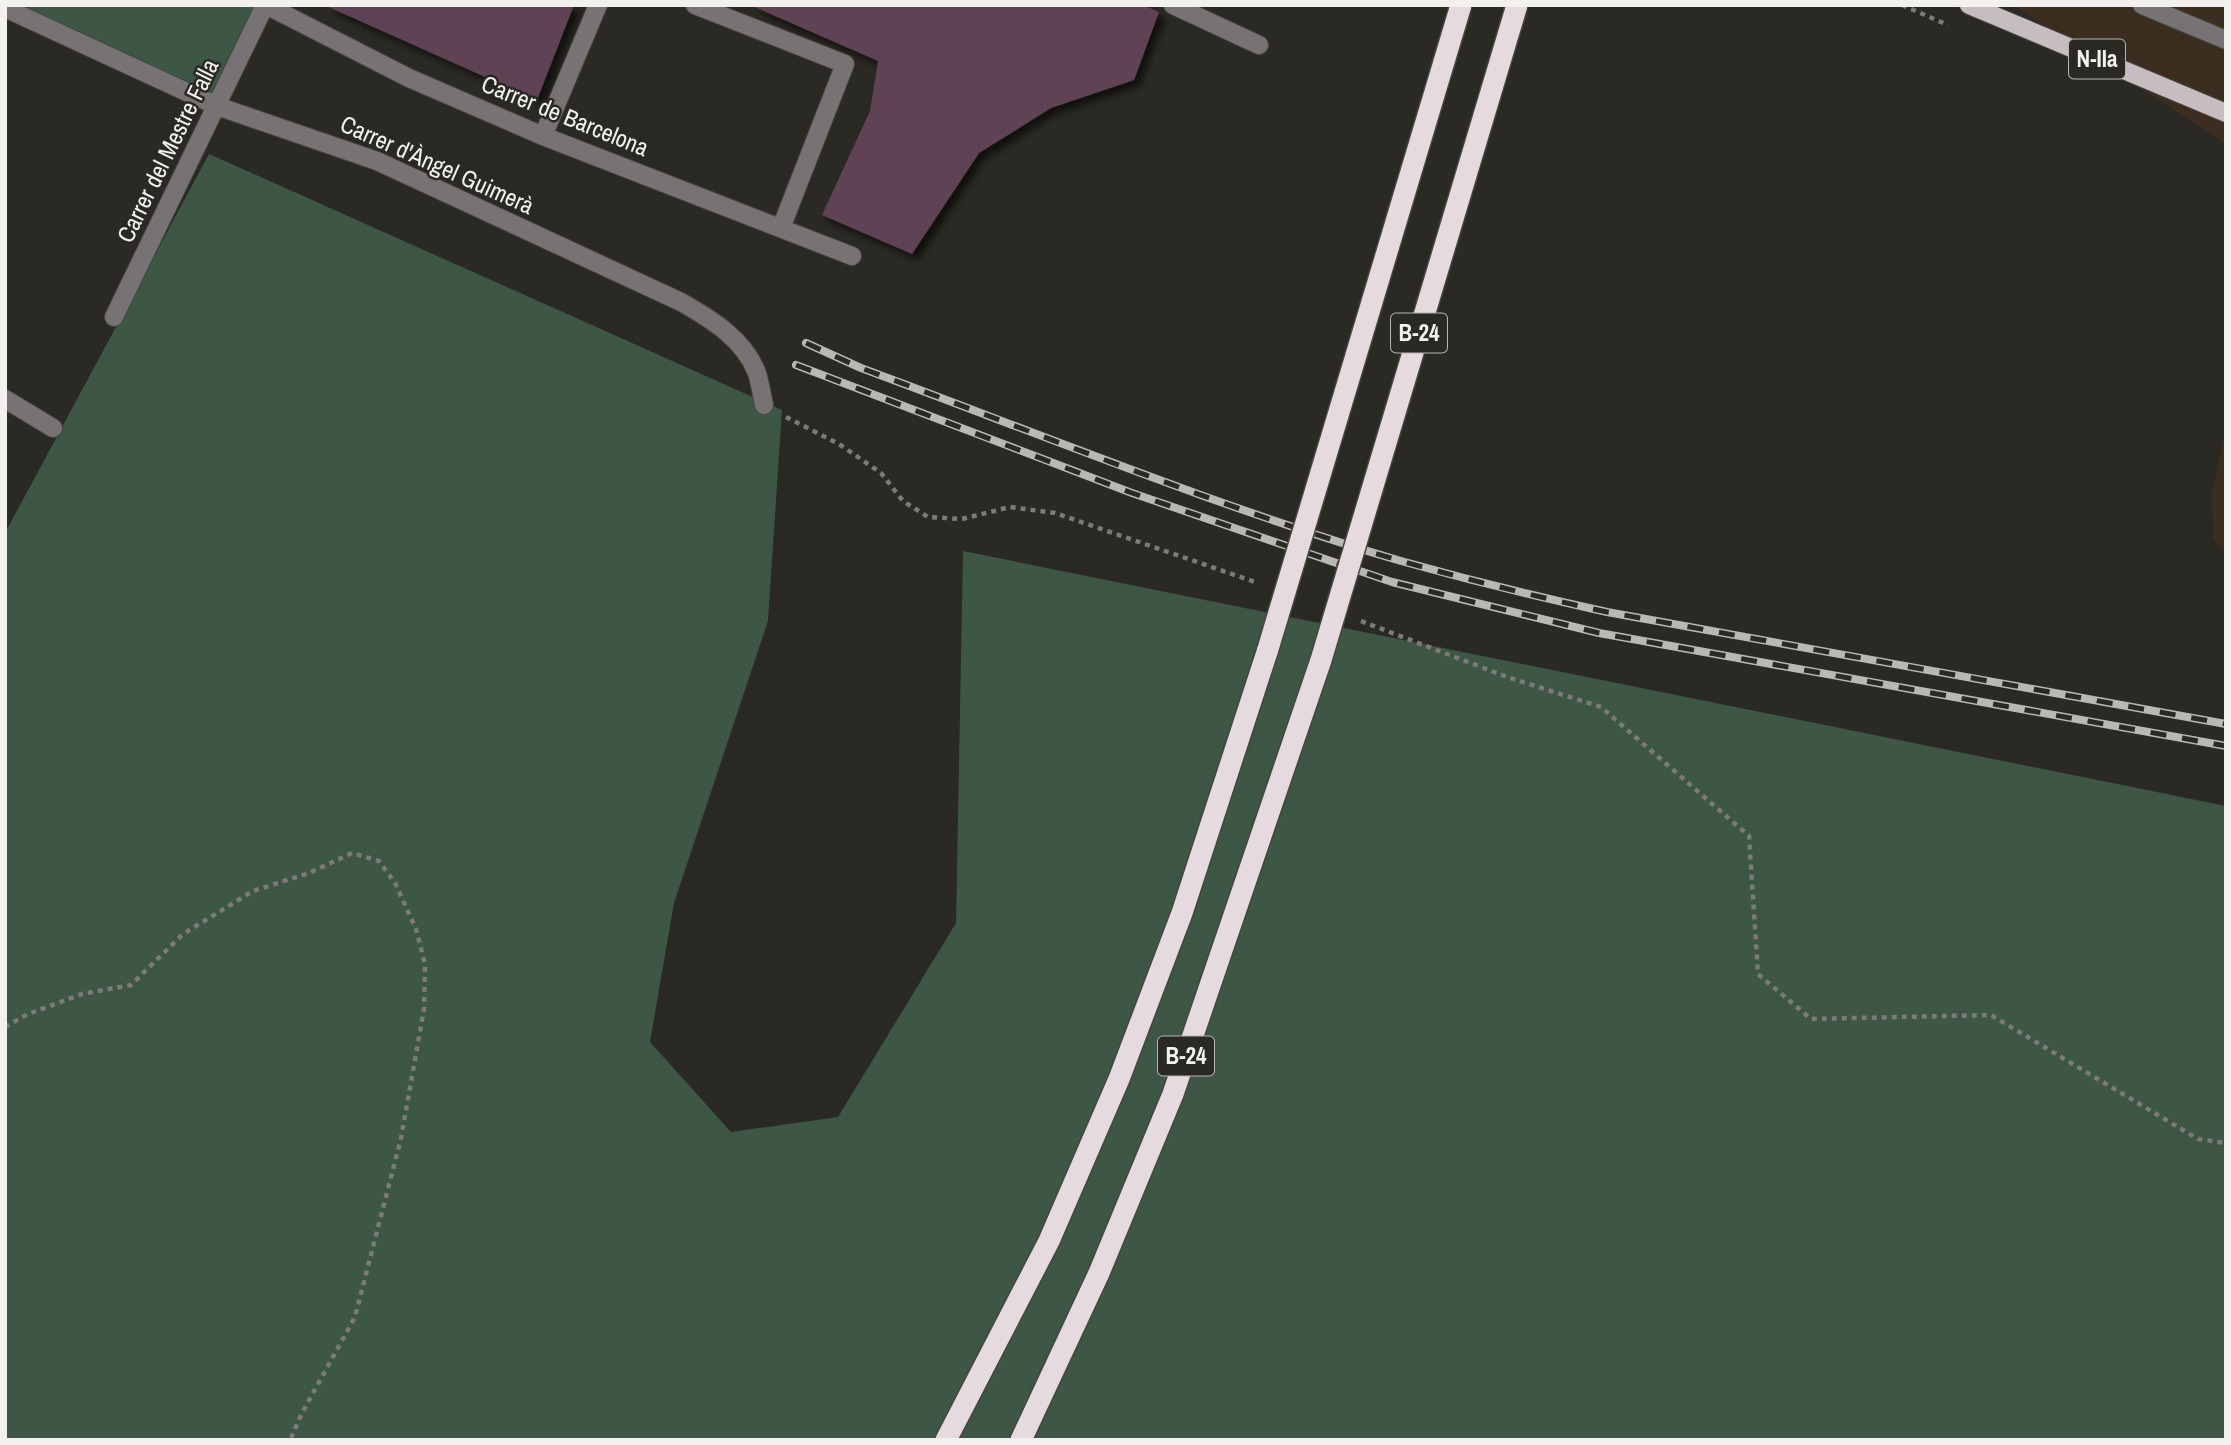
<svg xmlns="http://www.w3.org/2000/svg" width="2231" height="1445" font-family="'Archivo Narrow',sans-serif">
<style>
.industrial{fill:#3b2d20}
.green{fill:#3d5645}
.building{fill:#604254;filter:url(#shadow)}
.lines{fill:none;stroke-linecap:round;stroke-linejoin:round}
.minor-casing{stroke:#46453f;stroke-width:20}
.major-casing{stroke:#46453f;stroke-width:20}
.highway-casing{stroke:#46453f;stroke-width:24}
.path{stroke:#7c7b76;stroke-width:4.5;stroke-dasharray:5 5;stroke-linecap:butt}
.minor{stroke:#777374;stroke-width:18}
.major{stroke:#c5bdbf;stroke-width:18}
.highway{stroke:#e5dadd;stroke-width:21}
.rail-casing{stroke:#b9b8b4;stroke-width:8}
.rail{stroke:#2a2923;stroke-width:5;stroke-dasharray:16;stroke-linecap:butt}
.highway-bridge-casing{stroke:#46453f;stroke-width:24;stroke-linecap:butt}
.highway-bridge{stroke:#e5dadd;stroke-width:21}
.labels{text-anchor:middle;stroke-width:5;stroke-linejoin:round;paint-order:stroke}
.shield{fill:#2a2923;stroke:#b6b5b0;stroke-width:2}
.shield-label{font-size:23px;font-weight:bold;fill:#f2f1ed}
.street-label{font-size:24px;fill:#f2f1ed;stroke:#2a2923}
</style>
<defs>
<filter id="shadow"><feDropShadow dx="6" dy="6" stdDeviation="3.5" flood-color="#0009"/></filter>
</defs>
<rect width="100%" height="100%" fill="#2a2923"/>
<!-- industrial -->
<path class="industrial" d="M2012,5H2226V144Z
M2226,429V553L2213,540L2212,492Z"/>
<!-- green -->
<path class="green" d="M13,5H265L217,106Z
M209,154L782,410L768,621L674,903L650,1042L731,1132L838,1117L956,923L963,551L2226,806V1440H5V533Z"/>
<!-- building -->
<path class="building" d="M324,5H574L537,100Z
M750,5H1143L1159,12L1134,80L1051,108L979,153L912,254L822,215L870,111L878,61Z"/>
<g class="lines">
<!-- minor casing -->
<g class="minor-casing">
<path id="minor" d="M266,5L409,78L543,136L852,256
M695,5L845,64L781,228
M1173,5L1259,45
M2142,5L2226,40
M5,8L217,106L377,161L681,302C711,319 744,339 757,373C760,383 762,395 764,405
M543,136L598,5
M114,317L265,5
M5,399L53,428"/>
</g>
<!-- major casing -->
<g class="major-casing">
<path id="major" d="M1969,5L2226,113"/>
</g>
<!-- highway casing -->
<g class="highway-casing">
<path id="highway" d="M946,1440L1049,1241L1119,1079L1182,913L1268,649
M1021,1440L1099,1273L1173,1094L1321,660"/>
</g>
<!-- path -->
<path class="path" d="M1902,5L1948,25
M786,417L839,444L881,473L903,501L928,517L962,519L1010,507L1055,513L1258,583
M1361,621L1507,677L1601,707L1749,836L1758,974L1811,1019L1991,1015L2198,1139L2226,1143
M5,1027L28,1014L82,994L131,985L183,934L253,891L309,873L352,853L379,861L395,883L416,929L425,964L424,1009L401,1138L355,1317L302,1413L290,1440"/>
<!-- minor -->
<use href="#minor" class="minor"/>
<!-- major -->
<use href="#major" class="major"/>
<!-- highway -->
<use href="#highway" class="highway"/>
<!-- rail casing -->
<g class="rail-casing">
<path id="rail" d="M806,343L861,368C1040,434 1218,507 1401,561C1469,580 1538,597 1607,612L2226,724
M796,365L1132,493L1392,582L1599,633L2226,746"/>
</g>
<!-- rail -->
<use href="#rail" class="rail"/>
<!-- highway-bridge casing -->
<g class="highway-bridge-casing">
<path id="highway-bridge" d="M1268,649L1461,5
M1321,660L1517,5"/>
</g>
<!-- highway-bridge -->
<use href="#highway-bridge" class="highway-bridge"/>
</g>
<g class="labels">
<!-- shield labels -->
<g class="shield">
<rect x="2069" y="39.5" width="56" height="39" rx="5"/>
<rect x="1391" y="313.5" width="56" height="39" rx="5"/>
<rect x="1158" y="1036.5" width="56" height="39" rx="5"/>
</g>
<g class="shield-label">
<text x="2097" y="67">N-IIa</text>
<text x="1419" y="341">B-24</text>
<text x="1186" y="1064">B-24</text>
</g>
<!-- street labels -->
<g class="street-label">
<text transform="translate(565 116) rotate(22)" y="8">Carrer de Barcelona</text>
<text transform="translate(168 151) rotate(-64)" y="8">Carrer del Mestre Falla</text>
<text transform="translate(437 165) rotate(24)" y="8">Carrer d'Àngel Guimerà</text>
</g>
</g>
<!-- border -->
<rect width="2231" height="1445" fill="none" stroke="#f2f1ed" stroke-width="14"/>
</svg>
